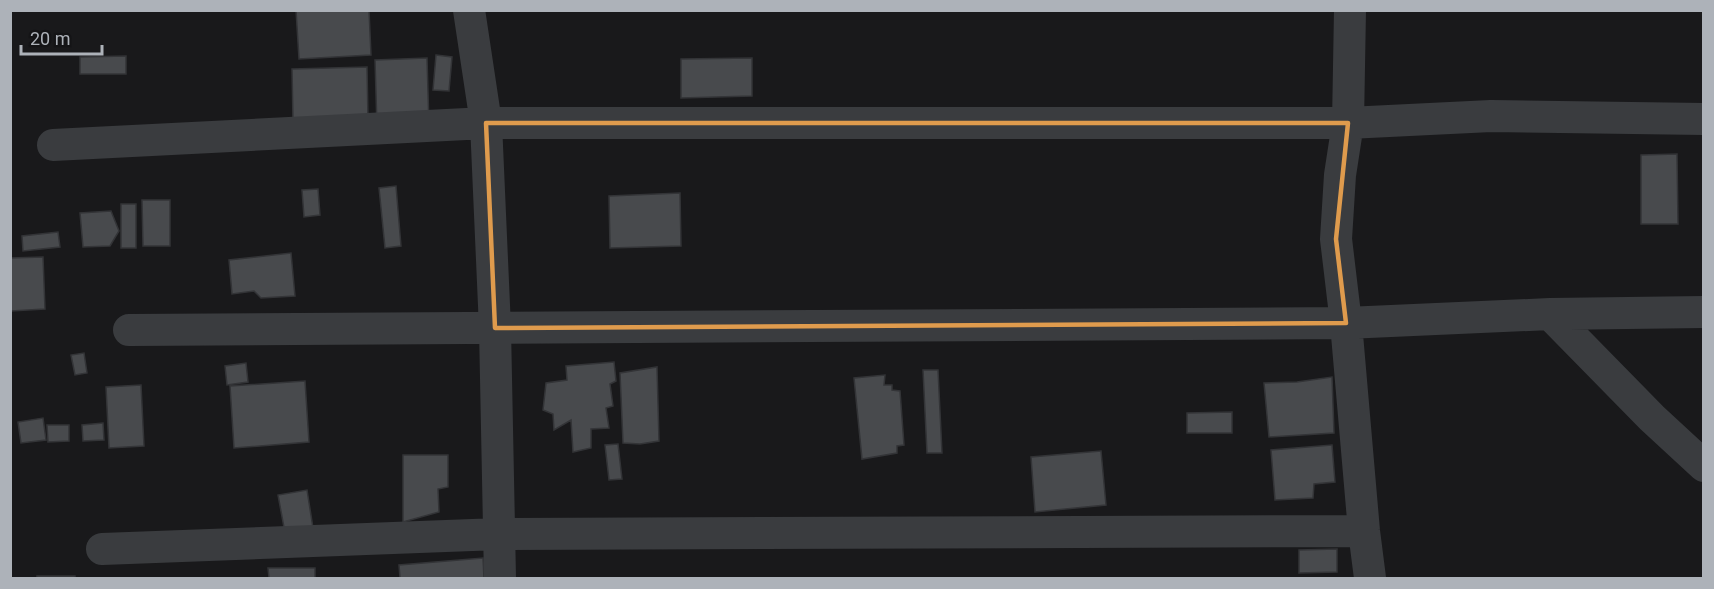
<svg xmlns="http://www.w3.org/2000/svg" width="1714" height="589" font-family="Roboto,sans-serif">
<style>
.building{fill:#484a4d;stroke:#333437;stroke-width:1.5}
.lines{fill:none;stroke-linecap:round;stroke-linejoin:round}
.minor{stroke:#3a3c3f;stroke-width:32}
.marked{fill:none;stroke:#df9b4d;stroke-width:4.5;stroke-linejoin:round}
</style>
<rect width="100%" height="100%" fill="#19191b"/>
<!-- building -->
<path class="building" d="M296,10H369L371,55L299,59Z
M436,55L452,57L449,91L433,90Z
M126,56V74H80V57Z
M427,58L429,126L377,128L375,60Z
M752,58V96L681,98V59Z
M367,67L368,119L293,121L292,69Z
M1677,154L1678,224H1641V155Z
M396,186L401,246L385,248L379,188Z
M318,189L320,215L304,217L302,190Z
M680,193L681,246L610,248L609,196Z
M142,200H170V246H143Z
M121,204H136V248H121Z
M111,211L119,231L110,246L83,247L80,213Z
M58,232L60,247L23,251L22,236Z
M291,253L295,296L261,298L254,291L232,294L229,260Z
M43,257L45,309L11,311L10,258Z
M84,353L87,373L75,375L71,355Z
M614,362L616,381L610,384L613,406L606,408L609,428L591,429V448L573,452L571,420L554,430L553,414L543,410L546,383L567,380L566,366Z
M246,363L248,382L227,385L225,366Z
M657,367L659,441L640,444L623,443L620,373Z
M923,370H938L942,453H927Z
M885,375L884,385H892V390L900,391L904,445L897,446V453L862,459L854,378Z
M1332,377L1334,433L1269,437L1264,383L1297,382Z
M305,381L309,442L234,448L230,386Z
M141,385L144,446L109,448L106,387Z
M1232,412V433H1187V413Z
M43,418L46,440L21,443L18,422Z
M103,423L104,440L83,441L82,425Z
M47,425H69V441L48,442Z
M618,444L622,479L609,480L605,445Z
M1332,445L1335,482L1314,484L1313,498L1275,500L1271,450Z
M1101,451L1106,505L1035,512L1031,457Z
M403,455H448V487L438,489L439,512L403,522Z
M307,490L313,528L285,533L278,495Z
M1337,549V572L1299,573V550Z
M483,558L484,578H400L399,565Z
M268,568H315V578H269Z
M37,576H75V578H37Z"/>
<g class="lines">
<!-- minor -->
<path class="minor" d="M469,10L486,123L495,328L500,578
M1350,10L1348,123L1340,175L1336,239L1346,323L1364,531L1370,578
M53,145L486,123H1348L1491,116L1704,119
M1550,314L1652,418L1704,466
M129,330L1346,323L1550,314L1704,312
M102,549L499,534L1364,531"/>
</g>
<!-- marked area -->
<path class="marked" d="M486,123H1348L1336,239L1346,323L495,328Z"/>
<!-- border -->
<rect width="1714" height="589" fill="none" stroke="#adb2b9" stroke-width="24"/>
<!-- scale -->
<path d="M21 45v9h81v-9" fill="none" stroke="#adb2b9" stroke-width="3"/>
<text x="30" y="45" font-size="18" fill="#adb2b9" stroke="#141416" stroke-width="4.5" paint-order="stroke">20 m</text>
</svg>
